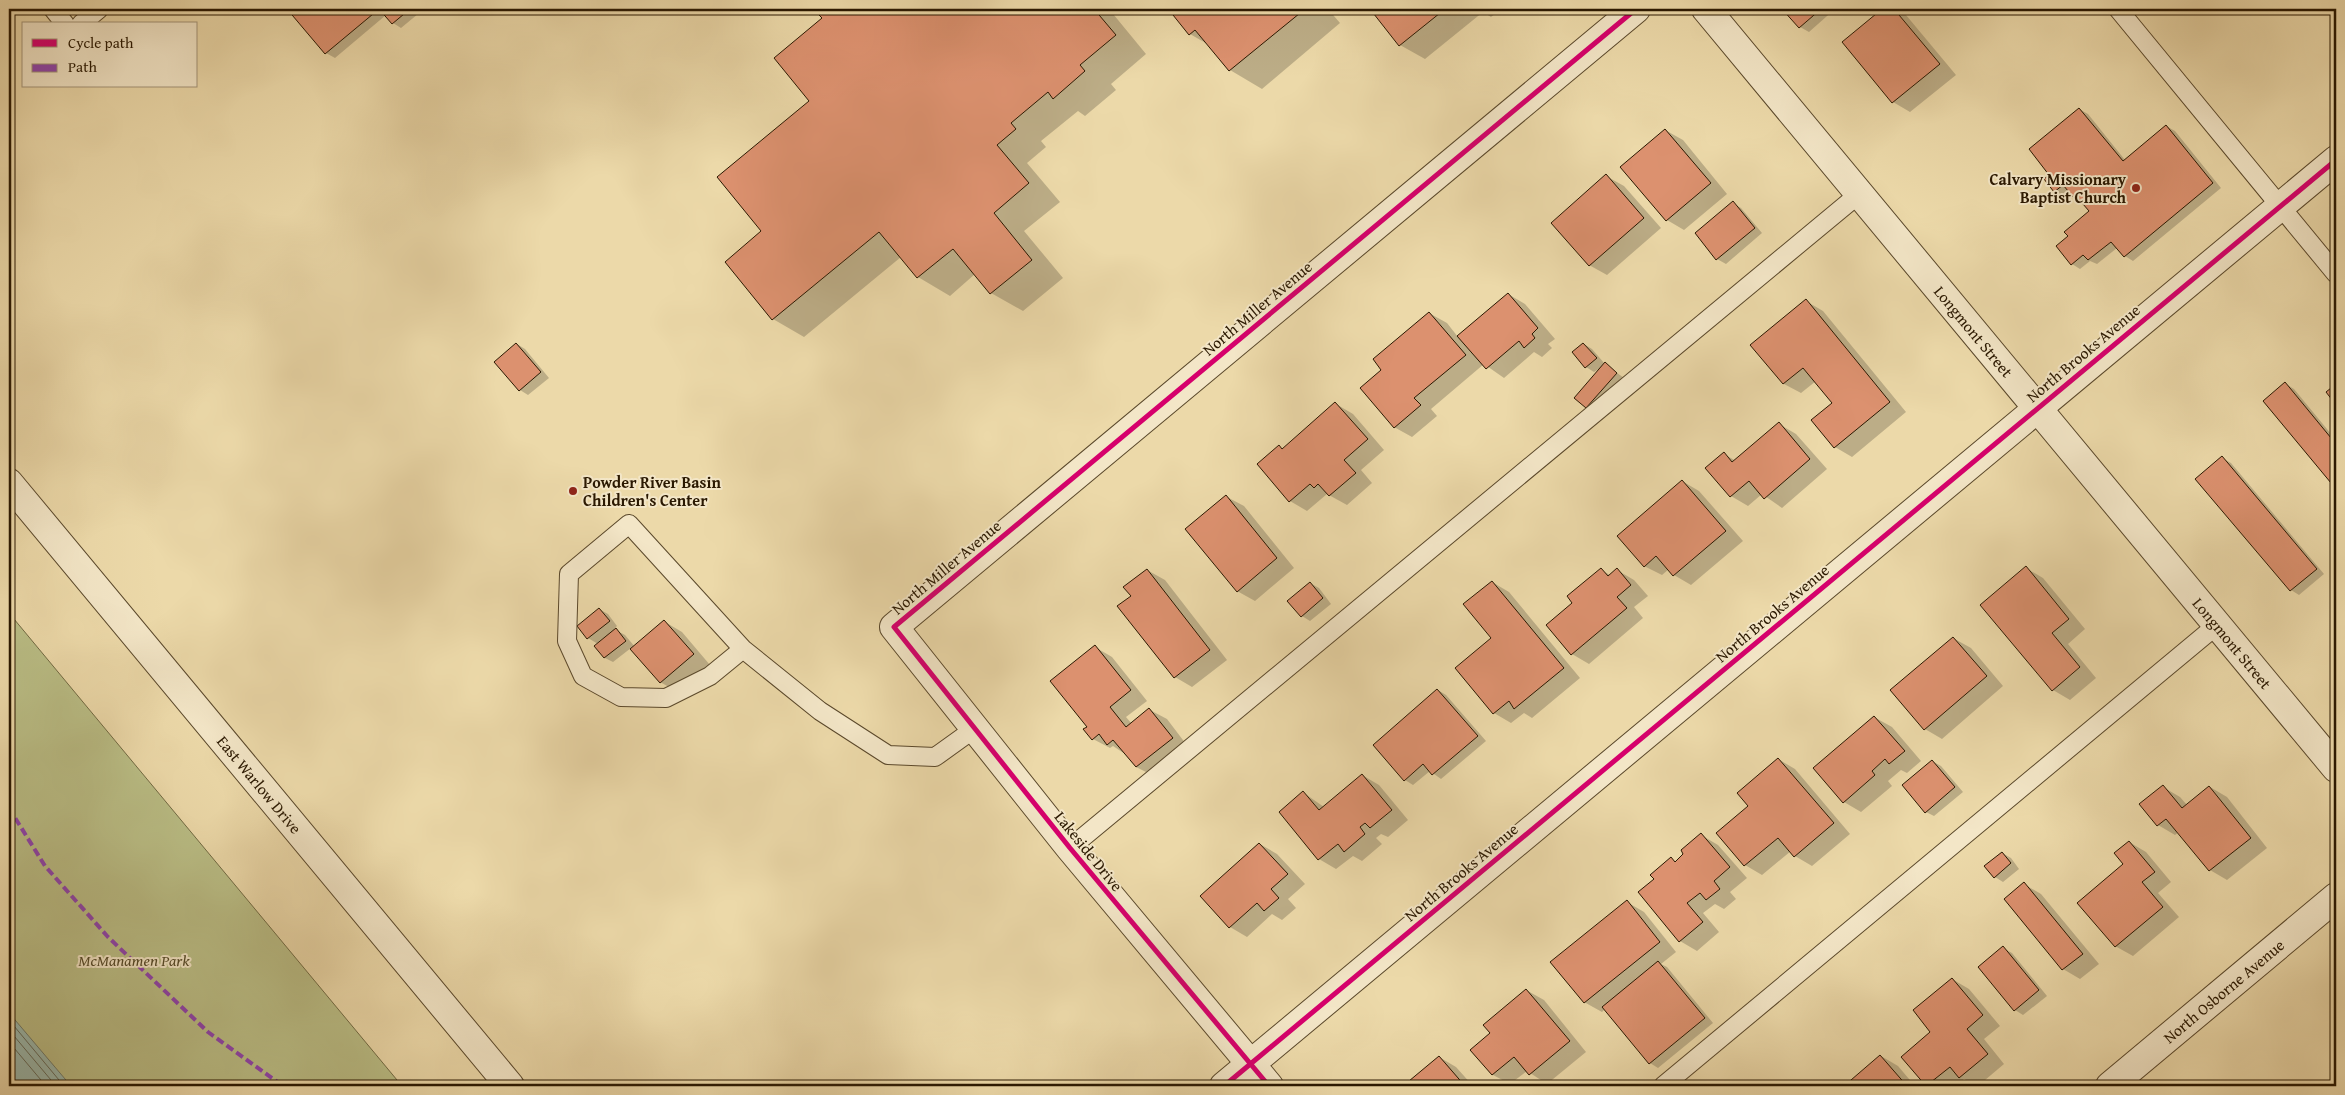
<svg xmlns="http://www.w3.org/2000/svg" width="2345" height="1095" font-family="'Gentium Book Plus',serif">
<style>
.green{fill:#babe86;stroke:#726b44}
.water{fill:#9ab9ae;stroke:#6d7969}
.shadow{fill:#0003}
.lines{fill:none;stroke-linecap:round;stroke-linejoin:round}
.shore{stroke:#626858;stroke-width:1}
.building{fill:#dc916f;stroke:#2a1801}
.service-casing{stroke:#5a482b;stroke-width:20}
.minor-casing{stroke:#5a482b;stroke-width:30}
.tertiary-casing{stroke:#5a482b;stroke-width:30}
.service{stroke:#f3e6c7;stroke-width:18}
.minor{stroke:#f3e6c7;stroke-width:28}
.tertiary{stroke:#f3e6c7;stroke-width:28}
.quiet{stroke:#8e44ad;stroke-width:4;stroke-dasharray:8 4;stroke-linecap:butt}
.cycleway-casing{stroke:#f3e6c7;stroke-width:8}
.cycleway{stroke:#d6006c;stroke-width:5}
.poi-dot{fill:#8f2418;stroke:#f3e6c7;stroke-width:2}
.labels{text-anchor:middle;stroke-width:4;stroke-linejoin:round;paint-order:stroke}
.poi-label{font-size:16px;font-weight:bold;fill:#2a1801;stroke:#f3e6c7;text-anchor:end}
.street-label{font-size:16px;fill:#2a1801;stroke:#f3e6c7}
.park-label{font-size:16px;font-style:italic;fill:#554a29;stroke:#f3e6c7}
</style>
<rect width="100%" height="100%" fill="#ecd9a9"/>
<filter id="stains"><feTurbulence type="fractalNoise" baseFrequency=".004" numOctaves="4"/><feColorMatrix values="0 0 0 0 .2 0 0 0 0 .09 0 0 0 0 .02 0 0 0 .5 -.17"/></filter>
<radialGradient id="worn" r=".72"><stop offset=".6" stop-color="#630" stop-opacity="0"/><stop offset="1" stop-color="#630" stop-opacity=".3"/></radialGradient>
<!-- green -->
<path class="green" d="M9,613L402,1086H9Z"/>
<!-- water -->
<path class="water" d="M9,1012L10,1014L71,1086H9Z"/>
<!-- shadow -->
<path class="shadow" d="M289,9H424L401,28L393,23L386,15L335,58L326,53Z
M817,9H1109L1146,54L1111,84L1116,90L1085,116L1078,111L1041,141L1046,147L1027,163L1060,202L1024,231L1063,278L1023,311L991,293L975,274L950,296L918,277L901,257L804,337L773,319L763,231L811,101L823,18L816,10Z
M1178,9H1328L1340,23L1262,89L1230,70L1209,45L1190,34L1175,15L1180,10Z
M1371,9H1501L1491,17L1483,12L1425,59L1400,45Z
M1784,9H1835L1809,32L1800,27Z
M1884,9H1896L1906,15L1956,75L1910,112L1893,102L1844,42Z
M2079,109L2088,114L2125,160L2166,126L2175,131L2221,188L2133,261L2125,256L2117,248L2097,264L2090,261L2080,269L2072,264L2069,236L2090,211L2069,191L2063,196L2055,191L2051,175Z
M1665,130L1683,140L1727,194L1684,230L1667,220Z
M1606,176L1624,186L1661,228L1607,275L1589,265Z
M1733,203L1741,208L1762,233L1726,264L1717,259Z
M1508,294L1525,304L1555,339L1548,344L1552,348L1542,357L1534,352L1504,378L1484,364L1431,409L1437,416L1412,437L1394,427L1383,370L1429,313L1447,323L1458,337Z
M1806,301L1823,311L1906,412L1852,457L1835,447L1833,404L1816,381L1801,393L1784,384L1752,345Z
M517,344L525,349L549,378L528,395L520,390Z
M1584,344L1592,349L1605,364L1624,378L1595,412L1576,398L1602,367L1594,372L1586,367Z
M2286,384L2294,389L2336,440V487L2265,401Z
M1336,404L1353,414L1384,450L1361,470L1372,483L1347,505L1327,494L1307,511L1290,501L1279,447L1283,449Z
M1779,424L1796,434L1827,469L1782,508L1762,494L1748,506L1731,496L1724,454L1736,461Z
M2222,458L2231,463L2324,574L2299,595L2291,590L2197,479Z
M1682,481L1699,491L1743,541L1691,585L1674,575L1669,569L1662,575L1644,566Z
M1227,497L1244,506L1294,568L1255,601L1237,591Z
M2026,568L2043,578L2085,629L2068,644L2096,678L2070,700L2053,690Z
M1147,570L1165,580L1227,660L1192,687L1175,677L1132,596Z
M1601,570L1610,575L1617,570L1634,580L1648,596L1634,607L1643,618L1589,664L1572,654L1574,603Z
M1492,582L1509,592L1580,678L1532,718L1524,713L1511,723L1494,713L1457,668L1493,638Z
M1310,583L1319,588L1331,604L1310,621L1302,616Z
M599,609L608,614L617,626L614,629L625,635L635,647L665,622L682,632L710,665L678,692L660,682L631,648L613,662L605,658L596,646L598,644L588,638Z
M1953,638L1971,648L2003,686L1942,739L1925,729Z
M1095,647L1112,657L1147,701L1126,717L1132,724L1150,710L1167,719L1189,748L1154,776L1136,767L1125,754L1113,746L1110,748L1093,739L1088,727Z
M1438,690L1446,695L1486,741L1441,779L1430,771L1413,785L1405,780L1375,745Z
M1874,717L1892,727L1921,761L1907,773L1901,770L1888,781L1892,786L1861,812L1844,802Z
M1778,759L1795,769L1850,834L1812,866L1795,856L1791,851L1762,875L1745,865L1718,833L1750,806Z
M1932,761L1941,766L1963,792L1934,816L1926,812Z
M1362,775L1379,785L1408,820L1388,837L1381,834L1376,838L1382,844L1362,861L1353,856L1336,869L1319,859L1304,793L1324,807Z
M2163,787L2180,797L2187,805L2210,787L2227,797L2267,848L2227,880L2210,870L2179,832L2175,835L2158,825Z
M1701,835L1718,845L1747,878L1730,892L1736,899L1724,909L1715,904L1703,913L1719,932L1697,951L1680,941L1655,880L1671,859L1676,862Z
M2129,842L2146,852L2171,882L2158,893L2179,917L2133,956L2115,946Z
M1260,844L1277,854L1305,884L1288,899L1296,908L1282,920L1272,914L1247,937L1230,927Z
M2002,853L2011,858L2019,869L2003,882L1995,877Z
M2024,884L2041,894L2099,964L2080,979L2063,969L2006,899Z
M1627,902L1644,912L1676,952L1661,964L1667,967L1713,1023L1658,1068L1650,1063L1605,1009L1602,1012L1584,1002Z
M2003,948L2012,953L2047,996L2023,1015L2015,1010Z
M1952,979L1969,989L2000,1026L1984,1039L2004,1064L1978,1086L1964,1079L1955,1086H1928L1902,1057L1932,1032Z
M1526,990L1544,1000L1586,1052L1547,1084L1527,1071L1510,1084L1493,1075L1472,1050L1492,1034Z
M1881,1056L1898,1066L1915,1086H1846Z
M1439,1057L1456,1067L1473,1086H1405Z"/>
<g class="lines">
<!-- shore -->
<path class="shore" d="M9,1020L64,1086
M9,1030L56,1086
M9,1042L46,1086"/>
</g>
<!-- building -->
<path class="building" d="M287,9H410L392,24L379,9L325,54Z
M816,9H1094L1116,35L1080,65L1085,71L1053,99L1048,92L1011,123L1016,129L997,145L1029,183L994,213L1032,260L990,294L953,249L917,278L879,232L772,320L725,262L761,231L717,177L809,101L774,58L822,18L814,10Z
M1177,9H1305L1229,71L1195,30L1189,35L1173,15L1178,10Z
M1370,9H1445L1399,46Z
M1782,9H1821L1799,28Z
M1882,9H1894L1940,64L1892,103L1842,42Z
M2079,108L2123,161L2166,125L2213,183L2124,257L2111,242L2088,260L2083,255L2071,265L2056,246L2068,236L2064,232L2089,211L2076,196L2074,198L2063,185L2054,192L2044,179L2049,175L2029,149Z
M1665,129L1711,183L1666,221L1620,167Z
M1606,174L1644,218L1589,266L1551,223Z
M1733,201L1755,228L1716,260L1695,233Z
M1508,293L1538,328L1532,334L1535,338L1524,348L1519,341L1486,369L1457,336Z
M1806,299L1890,402L1834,448L1811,420L1832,403L1803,368L1783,384L1750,345Z
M1429,312L1466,355L1414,398L1421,405L1394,428L1360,388L1381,370L1373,359Z
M516,343L541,372L519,391L494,362Z
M1583,343L1597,358L1585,368L1572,352Z
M1605,362L1617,373L1586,408L1574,398Z
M2285,382L2336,444V489L2263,401Z
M2336,384V405L2326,392Z
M1335,402L1368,439L1344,460L1356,473L1329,496L1318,484L1314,488L1310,484L1289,502L1257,464L1279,445L1282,449Z
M1779,422L1810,459L1764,499L1749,481L1730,497L1705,468L1724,452L1732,462Z
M2222,456L2317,569L2290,591L2195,479Z
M1682,480L1726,531L1673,576L1656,556L1644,567L1617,536Z
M1226,495L1277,558L1237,592L1185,529Z
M2026,566L2069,619L2052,633L2080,667L2052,691L1980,605Z
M1601,568L1608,576L1617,568L1631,585L1617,597L1627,608L1571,655L1546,625L1572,603L1567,596Z
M1147,569L1210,650L1174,678L1117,606L1131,596L1123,587Z
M1492,581L1564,668L1514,709L1509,701L1493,714L1455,668L1491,638L1463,604Z
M1310,582L1323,598L1301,617L1287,601Z
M599,608L610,621L587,639L577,626Z
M664,620L694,654L660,683L630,649Z
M616,628L626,641L604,658L594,646Z
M1953,637L1987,676L1924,730L1890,690Z
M1095,645L1131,690L1110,707L1126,727L1149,708L1173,738L1136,767L1113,740L1107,745L1099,734L1092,740L1083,729L1087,727L1050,681Z
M1437,689L1478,736L1432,775L1423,764L1404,781L1373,745Z
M1874,716L1905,751L1889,764L1885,759L1872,771L1875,775L1843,803L1813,768Z
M1778,758L1834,823L1794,857L1778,838L1744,866L1716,833L1748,806L1737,793Z
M1932,760L1955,787L1925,813L1902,785Z
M1362,774L1392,810L1370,828L1365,823L1360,827L1365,834L1344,852L1338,844L1318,860L1279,812L1303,791L1319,810Z
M2163,785L2182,808L2209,786L2251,838L2209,871L2166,819L2157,826L2139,804Z
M1701,833L1730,867L1714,881L1720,889L1706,900L1700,893L1687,903L1703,922L1679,942L1638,892L1654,879L1650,875L1671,857L1675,862L1683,854L1681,850Z
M2129,841L2155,872L2142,882L2163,907L2115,947L2077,903L2123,864L2114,853Z
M1259,843L1288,874L1271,889L1279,898L1264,911L1257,903L1229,928L1200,896Z
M2002,852L2011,863L1994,878L1984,866Z
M2024,882L2083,954L2062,970L2004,899Z
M1627,900L1660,942L1584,1003L1550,962Z
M2003,946L2039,990L2014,1011L1978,967Z
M1658,961L1705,1018L1649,1064L1602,1007Z
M1952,978L1983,1015L1967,1029L1988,1054L1959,1078L1950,1067L1926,1086L1901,1057L1930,1032L1913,1010Z
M1526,989L1570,1041L1529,1075L1514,1057L1492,1075L1470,1050L1490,1033L1483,1025Z
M1880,1055L1907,1086H1844Z
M1439,1056L1465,1086H1403Z"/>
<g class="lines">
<!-- service casing -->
<g class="service-casing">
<path id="service" d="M53,9L65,24
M2118,9L2336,274
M81,24L99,9
M743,649L710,676L666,698L621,697L583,676L567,641L569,574L629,524L743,649L820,711L888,755L935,757L974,729
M1070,848L1859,194
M1663,1086L2217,625"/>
</g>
<!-- minor casing -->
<g class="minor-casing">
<g id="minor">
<path id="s1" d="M1706,9L2336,768"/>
<path d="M1269,1086L1070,848L894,627L1636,9"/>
<path id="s2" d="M2110,1086L2336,897"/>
</g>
</g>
<!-- tertiary casing -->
<g class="tertiary-casing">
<g id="tertiary">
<path id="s3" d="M9,483L510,1086"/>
<path d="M1224,1086L2336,160"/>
</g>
</g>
<!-- service -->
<use href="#service" class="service"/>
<!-- minor -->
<use href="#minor" class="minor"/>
<!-- tertiary -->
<use href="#tertiary" class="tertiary"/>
<!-- quiet -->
<path class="quiet" d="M9,808L45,866L108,937L208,1032L283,1086"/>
<!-- cycleway casing -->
<g class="cycleway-casing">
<path id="cycleway" d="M1224,1086L2336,160
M1269,1086L1070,848L894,627L1636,9"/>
</g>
<!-- cycleway -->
<use href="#cycleway" class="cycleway"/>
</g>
<!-- markers -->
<g class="poi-dot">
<circle cx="2136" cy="188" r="5"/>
<circle cx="573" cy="491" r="5"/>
</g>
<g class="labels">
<!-- poi labels -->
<g class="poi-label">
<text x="2126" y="185">Calvary Missionary<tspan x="2126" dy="18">Baptist Church</tspan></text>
<text x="583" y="488" text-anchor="start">Powder River Basin<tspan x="583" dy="18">Children's Center</tspan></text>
</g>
<!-- street labels -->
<g class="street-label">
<text transform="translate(1257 308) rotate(-40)" y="6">North Miller Avenue</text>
<text dy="6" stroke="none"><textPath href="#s1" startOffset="419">Longmont Street</textPath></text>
<text transform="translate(2083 353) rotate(-40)" y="6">North Brooks Avenue</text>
<text transform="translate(946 567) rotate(-40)" y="6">North Miller Avenue</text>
<text transform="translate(1772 613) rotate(-40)" y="6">North Brooks Avenue</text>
<text dy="6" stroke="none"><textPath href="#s1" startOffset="824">Longmont Street</textPath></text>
<text dy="6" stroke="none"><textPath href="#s3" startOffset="392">East Warlow Drive</textPath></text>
<text transform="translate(1089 851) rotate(51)" y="6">Lakeside Drive</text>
<text transform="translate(1461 872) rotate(-40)" y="6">North Brooks Avenue</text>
<text dy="6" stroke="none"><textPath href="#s2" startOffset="148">North Osborne Avenue</textPath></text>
</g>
<!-- park labels -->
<g class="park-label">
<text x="134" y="966">McManamen Park</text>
</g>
</g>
<!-- margin -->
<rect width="2345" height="1095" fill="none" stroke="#ecd9a9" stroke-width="30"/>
<rect x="10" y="10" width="2325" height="1075" fill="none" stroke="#2a1801" stroke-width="2.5"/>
<rect x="15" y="15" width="2315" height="1065" fill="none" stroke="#2a1801"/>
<!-- legend -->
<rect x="22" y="22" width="175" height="65" fill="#f3e6c7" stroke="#a39478"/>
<rect x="32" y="39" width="25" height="8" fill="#d6006c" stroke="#a39478"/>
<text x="68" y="48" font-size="15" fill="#2a1801">Cycle path</text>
<rect x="32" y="64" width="25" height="8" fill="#8e44ad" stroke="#a39478"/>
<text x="68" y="72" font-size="15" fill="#2a1801">Path</text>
<rect width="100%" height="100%" filter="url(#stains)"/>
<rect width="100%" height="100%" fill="url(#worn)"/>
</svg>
